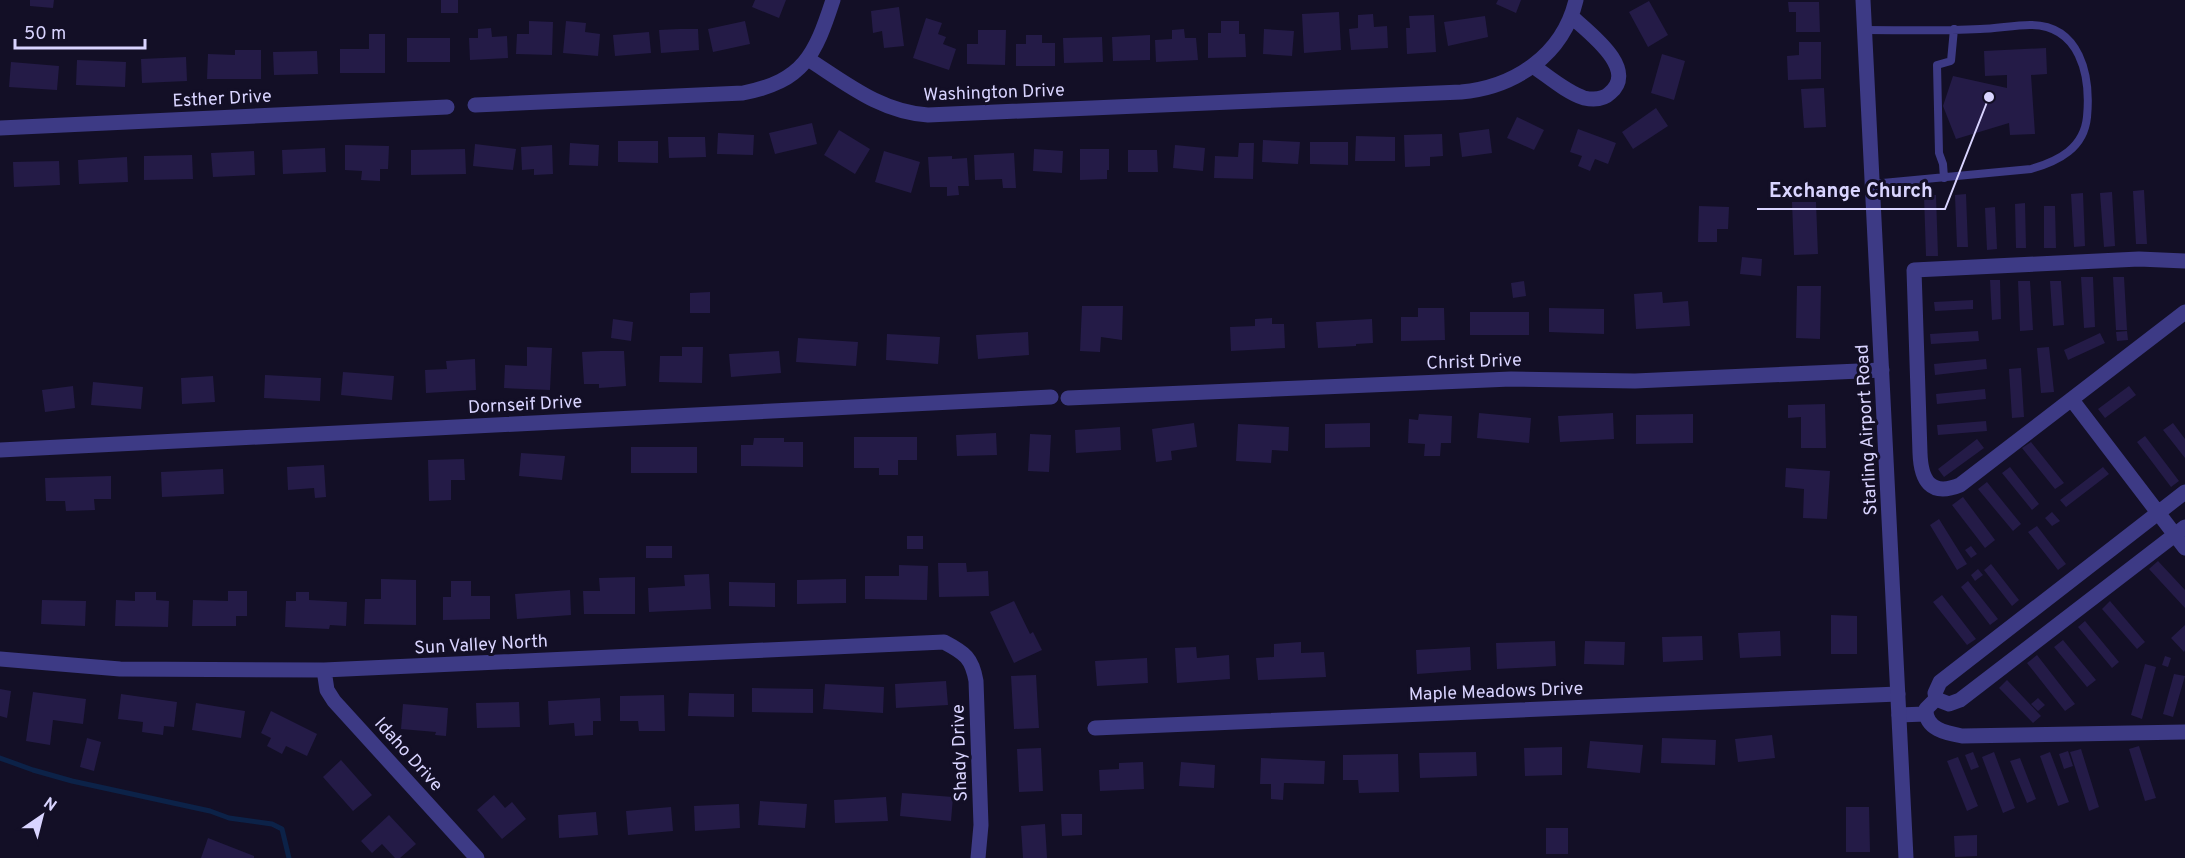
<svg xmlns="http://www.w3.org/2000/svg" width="2185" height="858" font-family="Overpass,sans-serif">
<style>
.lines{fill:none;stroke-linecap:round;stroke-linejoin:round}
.stream{stroke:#0c2248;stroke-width:5}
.building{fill:#241b47}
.service{stroke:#3d3a85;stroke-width:8}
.minor{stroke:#3d3a85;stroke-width:15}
.tertiary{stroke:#3d3a85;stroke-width:15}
.labels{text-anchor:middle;stroke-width:6;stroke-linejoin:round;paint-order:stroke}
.street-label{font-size:18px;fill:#d9d4ff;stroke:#130f26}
.leader{fill:none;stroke:#d9d4ff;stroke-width:2}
.callout-dot{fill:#d9d4ff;stroke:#130f26;stroke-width:2}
.callout-label{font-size:20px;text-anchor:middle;font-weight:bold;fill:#d9d4ff;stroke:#130f26;stroke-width:6;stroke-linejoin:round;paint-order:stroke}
</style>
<rect width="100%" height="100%" fill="#130f26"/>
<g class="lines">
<!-- stream -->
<path class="stream" d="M0,758L33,770L72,781L210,811L229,818L272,824L282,829L289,858"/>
</g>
<!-- building -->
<path class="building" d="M30,0H54L53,8L30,6Z
M441,0H458V13H441Z
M755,0H786L779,18L752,7Z
M1498,0H1521L1516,13L1496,4Z
M1649,1L1668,35L1648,47L1629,12Z
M1788,2H1819L1820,32H1796V12H1789Z
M899,7L904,46L884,48L882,31L873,33L871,11Z
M1339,12L1341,50L1304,53L1302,14Z
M1373,14L1374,27L1387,26L1388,48L1351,50L1349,29L1358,28V15Z
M1434,15L1436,52L1407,54L1406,28H1410L1409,16Z
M1485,16L1488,37L1448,46L1444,22Z
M926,18L942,23L938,34L946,37L943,44L956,49L949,70L913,58Z
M529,21L553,22L552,55L516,54L517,34H529Z
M566,21L586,23L585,32L600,34L598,56L563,53Z
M745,21L750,44L713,52L708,29Z
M1221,21H1239V34H1245L1246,57L1208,58V33H1221Z
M491,28L492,37L507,36L508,58L470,60L469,38H478V29Z
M680,29H698L699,50L661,53L659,30Z
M1184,29L1185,38H1196L1198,60L1156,62L1155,40L1172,39V30Z
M1264,29L1294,31L1292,56L1263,54Z
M978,30H1006L1005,65L967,64V44H978Z
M649,32L651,53L615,56L613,35Z
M369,34H385V73H340V49H369Z
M1026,35H1042V43H1055V66H1016V44H1026Z
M1150,35V60L1113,61L1112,37Z
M1102,37L1103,62L1064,63L1063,38Z
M407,38H450V62H407Z
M1799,42H1821V79L1788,80L1787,56L1799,55Z
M2046,48L2047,74L2031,75L2035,134L2010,135L2009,123L1956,139L1943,106L1953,76L2007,88V75L1985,76L1984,51Z
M235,50H261V79H207L208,54L235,55Z
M317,51L318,74L274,75L273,52Z
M1662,54L1685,61L1674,100L1651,93Z
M186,57L187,81L142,83L141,59Z
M77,60L126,62L125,87L76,85Z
M11,62L59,66L57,90L9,87Z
M1824,88L1826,127L1804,128L1801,89Z
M1656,108L1668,126L1633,149L1622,132Z
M1517,117L1544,130L1534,150L1507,138Z
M812,123L817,144L775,154L769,133Z
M1489,129L1492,153L1462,157L1459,133Z
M1578,129L1616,143L1608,164L1595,159L1590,171L1578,166L1582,156L1570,152Z
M839,130L870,149L855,174L824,155Z
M718,133L754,135L753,155L717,154Z
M1442,134L1443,156L1430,157V166L1405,167L1404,135Z
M1356,136L1395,137V161H1355Z
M668,137H705L706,157L669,158Z
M1263,140L1300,142L1298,164L1262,162Z
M618,141H658V163L618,162Z
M1310,142H1348V165L1310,164Z
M570,143L599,145L598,166L569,165Z
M1239,143H1254L1253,179L1214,178L1215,156L1238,157Z
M475,144L516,149L513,170L473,166Z
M345,145L389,146L388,169H380V181L361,180L362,171L345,170Z
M552,145L553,174L534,175V169L522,170L521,147Z
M1175,145L1205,148L1203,171L1173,168Z
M325,148L326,172L283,174L282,150Z
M465,149L466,174L411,175V150Z
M1034,149L1063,151L1062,173L1033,171Z
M1080,149H1109V170H1107V179L1080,180Z
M1128,150H1157L1158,172H1128Z
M254,151L255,175L213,177L211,153Z
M884,151L920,162L911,193L875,182Z
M1014,153L1016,188H1003L1002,179L975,180L974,155Z
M192,155L193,179L144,180V156Z
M952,156V159L967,158L969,186H958L959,195L947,196V187H930L928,157Z
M127,157L128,182L79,184L78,160Z
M59,161L60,185L14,187L13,162Z
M2144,190L2147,244H2136L2133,191Z
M2112,192L2115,246L2104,247L2100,193Z
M2083,193L2085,246L2074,247L2071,194Z
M1966,194L1968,247H1957L1955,195Z
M1924,195H1936L1938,256H1926Z
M1792,202H1816L1818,254L1794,255Z
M2025,203L2026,248H2016L2015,204Z
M1699,206L1729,207L1728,229H1717V242H1698Z
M2044,206H2055L2056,248H2044Z
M1995,207L1997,249L1987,250L1985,208Z
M1742,257L1762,259L1761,276L1740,274Z
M2081,277H2093L2095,327L2084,328Z
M2113,277H2124L2127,330H2116Z
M1990,280H2000L2001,319L1992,320Z
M1524,281L1526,296L1513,298L1511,283Z
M2018,281H2030L2033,330L2020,331Z
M2050,281H2061L2064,325L2053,326Z
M1797,286H1821L1820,339L1796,338Z
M710,292V313H690V293Z
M1662,292L1663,303L1688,301L1690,326L1636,329L1634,294Z
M1973,300V309L1935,311L1934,302Z
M1082,306H1123L1122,340L1101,337L1100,352L1080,351Z
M1418,308H1444L1445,340L1401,341V317H1418Z
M1549,308L1604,309V334L1549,332Z
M1470,312H1529V335H1470Z
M1272,318V324H1284L1285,348L1231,351L1230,327L1255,326V319Z
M613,319L633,322L631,341L611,338Z
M1372,319L1373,343L1356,344V346L1318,348L1316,322Z
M1978,331L1979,341L1931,344L1930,334Z
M2127,331L2128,340L2117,341L2116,332Z
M1028,332L1029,355L978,359L976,335Z
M2100,333L2105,343L2068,360L2064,350Z
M887,334L940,337L938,364L886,360Z
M798,338L858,342L856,366L796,362Z
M527,347L552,348L550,390L504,388L505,365L527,366Z
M682,347H703L702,383L659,382L660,356H682Z
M2049,347L2054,392L2041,393L2037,348Z
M601,351H624L626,386L599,388V384H584L582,352Z
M779,351L781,373L731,377L729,354Z
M475,359L476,390L426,393L425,370L447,369L446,361Z
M1986,359L1987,369L1935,375L1934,364Z
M2021,368L2024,417L2012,418L2009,369Z
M343,372L394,376L392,400L341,395Z
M265,375L321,378L320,401L264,398Z
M213,376L215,402L182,404L181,378Z
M93,382L143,387L141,409L91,405Z
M73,386L75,408L45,412L42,390Z
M2129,386L2136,395L2105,418L2098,409Z
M1985,389L1986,399L1937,404L1936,394Z
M1825,404L1826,448H1801V417L1788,418V405Z
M1479,413L1531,418L1529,443L1477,438Z
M1613,413L1614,439L1560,442L1558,416Z
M1419,414L1452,416L1451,443H1441L1440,456H1424L1425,444L1408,443L1409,419L1418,420Z
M1693,414V443L1636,444V415Z
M1986,421L1987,431L1938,435L1937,425Z
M1194,423L1197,447L1171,451L1172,460L1156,462L1152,429Z
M1370,423V447L1325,448V424Z
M2173,423L2185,439V458L2163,430Z
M1238,424L1289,427L1288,451L1272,450L1271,463L1236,461Z
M1120,427L1121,450L1076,453L1075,430Z
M996,433L997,455L957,456L956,435Z
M1030,434L1051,435L1049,472L1028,471Z
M2145,436L2179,481L2171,487L2137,442Z
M854,437H917V460H898V475H879V468H854Z
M754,438H784V442H803V467L741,466V445H753Z
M1977,439L1984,448L1944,477L1938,469Z
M2031,442L2064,483L2055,489L2022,448Z
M631,447H697V473H631Z
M521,453L565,456L562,480L519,476Z
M464,459L465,480H451V500L429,501L428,460Z
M324,465L326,497L315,498L314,488L288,490L287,467Z
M2010,467L2039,504L2032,510L2002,473Z
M2103,467L2109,474L2066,507L2060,500Z
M1786,468L1830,471L1827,519L1803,518L1804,489L1785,487Z
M223,469L224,494L162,497L161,472Z
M111,476V499H94L95,510L66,511L65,501H46L45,478Z
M1987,482L2021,524L2013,531L1978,489Z
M1963,497L1995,540L1985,548L1952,505Z
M2052,512L2060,521L2052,526L2045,518Z
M1939,519L1967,564L1957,570L1930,525Z
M2037,526L2066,564L2058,570L2028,532Z
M907,536H923V549H907Z
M646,546H672V558H646Z
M1971,546L1977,554L1971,558L1965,550Z
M2158,561L2185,590V608L2149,569Z
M938,563H966L967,572L988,571L989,596L939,597Z
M1991,564L2019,600L2012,606L1984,570Z
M899,565L928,566L927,600L865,599V576H899Z
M1978,569L1983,575L1975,581L1971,575Z
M709,574L711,609L649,612L648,588L685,586L684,575Z
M635,577V614H584L583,591H600L599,578Z
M381,579L416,580V625L364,624L365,599H381Z
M846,579V603L797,604V580Z
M451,581H471V596H490V619L443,620V597H451Z
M1968,581L1998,619L1990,625L1961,587Z
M729,582L775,583V607L729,606Z
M570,590L571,615L517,619L515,594Z
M228,591H247V616H236V626H192L193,600L228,601Z
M135,592H156V600L169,601L168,627L115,626L116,600L135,601Z
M296,592H309V600L347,602L346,626L330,625L329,629L285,627L286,601H296Z
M1942,595L1976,639L1967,645L1933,602Z
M42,600L86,601L85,626L41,624Z
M1014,601L1030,634L1033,632L1042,650L1014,663L990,612Z
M2110,601L2145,642L2137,649L2102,609Z
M1831,615L1857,616V654H1831Z
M2085,621L2119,662L2112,668L2078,627Z
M2185,625V650L2184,652L2171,638Z
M1780,631L1781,656L1740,658L1738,633Z
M1702,636L1703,660L1663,662L1662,637Z
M2063,640L2096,680L2087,687L2054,647Z
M1555,641L1556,666L1497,669L1496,643Z
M1585,641L1625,642L1624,665L1584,664Z
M1301,642V653L1324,652L1326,677L1258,680L1256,658L1274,657V644Z
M1196,647L1197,658L1229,655L1230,679L1177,683L1175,648Z
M1470,647L1471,670L1417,674L1416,650Z
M2037,655L2075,704L2065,711L2027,663Z
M2165,656L2171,658L2168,667L2162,665Z
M1147,658L1148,683L1097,686L1095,661Z
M2145,664L2156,667L2142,719L2131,715Z
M2174,674L2185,676L2173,717L2163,714Z
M1036,675L1039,728L1014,729L1011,676Z
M2007,680L2041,716L2033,723L1999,688Z
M946,681L948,705L896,708L895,684Z
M825,684L884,687L883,713L823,709Z
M752,688L813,689V713L752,712Z
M0,689L11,691L7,718L0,716Z
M33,692L86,699L83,724L53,720L50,745L26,741Z
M689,693L734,694V717L688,716Z
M121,694L177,702L174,727L164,726L163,735L142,732L143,722L118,719Z
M664,695L665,731H639L638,721H620V696Z
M600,698L601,721H593V735L575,736L574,723L549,725L548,701Z
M2038,698L2045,705L2038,711L2031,704Z
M519,702L520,727L477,728L476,703Z
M196,703L245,711L241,738L192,730Z
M403,704L448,708L446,736L435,735L436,732L401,729Z
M271,711L317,734L307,756L286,746L282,754L267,746L271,738L261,733Z
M1772,735L1775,758L1738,762L1735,739Z
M87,738L101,742L94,771L80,767Z
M1662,738L1716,740L1715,765L1661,763Z
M1590,741L1643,745L1640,773L1587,768Z
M2139,746L2156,798L2145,801L2129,749Z
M1562,747V775L1525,776L1524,748Z
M1041,748L1043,791L1019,792L1017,749Z
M2081,749L2099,807L2089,811L2070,752Z
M2068,751L2073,766L2064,769L2059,754Z
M1476,752L1477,776L1420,778L1419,753Z
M1973,752L1979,767L1971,770L1965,755Z
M1994,752L2015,808L2003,813L1982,757Z
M2050,752L2069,802L2058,806L2040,756Z
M1398,754L1399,792L1359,793L1358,780H1343V755Z
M1958,757L1978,806L1967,811L1947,761Z
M1261,758L1325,761L1324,784L1284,783L1283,800L1271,799V784H1260Z
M2020,758L2036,799L2027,803L2010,761Z
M341,760L372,795L353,811L323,777Z
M1143,762L1144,789L1100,791L1099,770L1119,769V763Z
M1181,762L1215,765L1214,788L1179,786Z
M902,793L953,797L951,821L900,816Z
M494,795L505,808L512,802L526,819L502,839L477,810Z
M886,797L888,821L835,823L834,800Z
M760,801L807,804L805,828L758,825Z
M739,804L740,828L695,831L694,806Z
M671,807L673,831L628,835L626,811Z
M1846,807H1869L1870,852H1846Z
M596,812L598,835L559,838L558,815Z
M1061,814H1082V835L1062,836Z
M389,815L416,844L400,858H395L382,844L372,853L361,841Z
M1045,824L1047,858H1023L1021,826Z
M1546,828H1568V854H1546Z
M1977,835V856L1955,857L1954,836Z
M208,838L254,856V858H201Z"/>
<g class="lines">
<!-- service -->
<path class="service" d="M1864,30C1903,30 1941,31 1980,29C1996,29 2013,25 2030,25C2080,25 2091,75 2087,117C2084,148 2059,161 2031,169L1872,184
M1944,178L1943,164L1939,153L1937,65L1951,61L1954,29"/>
<!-- minor -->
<path class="minor" d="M808,59C847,84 881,112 928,115L1461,92C1515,87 1563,55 1576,0
M1533,66C1549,77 1566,92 1584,98C1594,100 1603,100 1610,93C1639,69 1588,32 1572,17
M475,105L743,93C804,81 815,55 833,0
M0,128L447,107
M2185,261L2139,259L1914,270L1920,453C1921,480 1930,497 1960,485L2185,312
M1068,398L1511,379L1635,381L1882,370
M2072,400L2185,548
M0,450L1051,397
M0,659L120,669L324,670L944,642C965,653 972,658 976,681L981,825L978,858
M324,670L327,690L334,701L477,858
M1936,699L1935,693L1940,682L2185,492
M1936,699L1949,704L1960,700L2185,527
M1936,699L1926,709C1925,729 1946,733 1962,736L2185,732
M1899,715L1925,714
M1095,728L1898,694"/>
<!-- tertiary -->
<path class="tertiary" d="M1863,0L1906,858"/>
</g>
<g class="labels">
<!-- street labels -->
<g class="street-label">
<text transform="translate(994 92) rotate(-2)" y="6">Washington Drive</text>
<text transform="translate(222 98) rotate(-3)" y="6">Esther Drive</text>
<text transform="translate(1474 361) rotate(-2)" y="6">Christ Drive</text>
<text transform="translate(525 404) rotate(-3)" y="6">Dornseif Drive</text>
<text transform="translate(1866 430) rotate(-93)" y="6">Starling Airport Road</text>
<text transform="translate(481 644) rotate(-3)" y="6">Sun Valley North</text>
<text transform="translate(1496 691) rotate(-2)" y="6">Maple Meadows Drive</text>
<text transform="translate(959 753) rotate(-92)" y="6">Shady Drive</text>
<text transform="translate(409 754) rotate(48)" y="6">Idaho Drive</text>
</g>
</g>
<!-- callouts -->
<path class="leader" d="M1989 97L1945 209H1757"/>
<circle class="callout-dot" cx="1989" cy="97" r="6"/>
<g class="callout-label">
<text x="1851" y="197">Exchange Church</text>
</g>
<!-- north arrow -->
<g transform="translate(42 816) rotate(35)" stroke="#130f26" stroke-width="4.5" paint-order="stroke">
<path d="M0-4.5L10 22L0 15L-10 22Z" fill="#d9d4ff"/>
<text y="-9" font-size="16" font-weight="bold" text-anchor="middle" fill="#d9d4ff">N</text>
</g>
<!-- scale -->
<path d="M15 39v9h130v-9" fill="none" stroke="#d9d4ff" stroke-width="3"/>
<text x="24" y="39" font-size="18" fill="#d9d4ff" stroke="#130f26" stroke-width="4.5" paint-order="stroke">50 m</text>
</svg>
